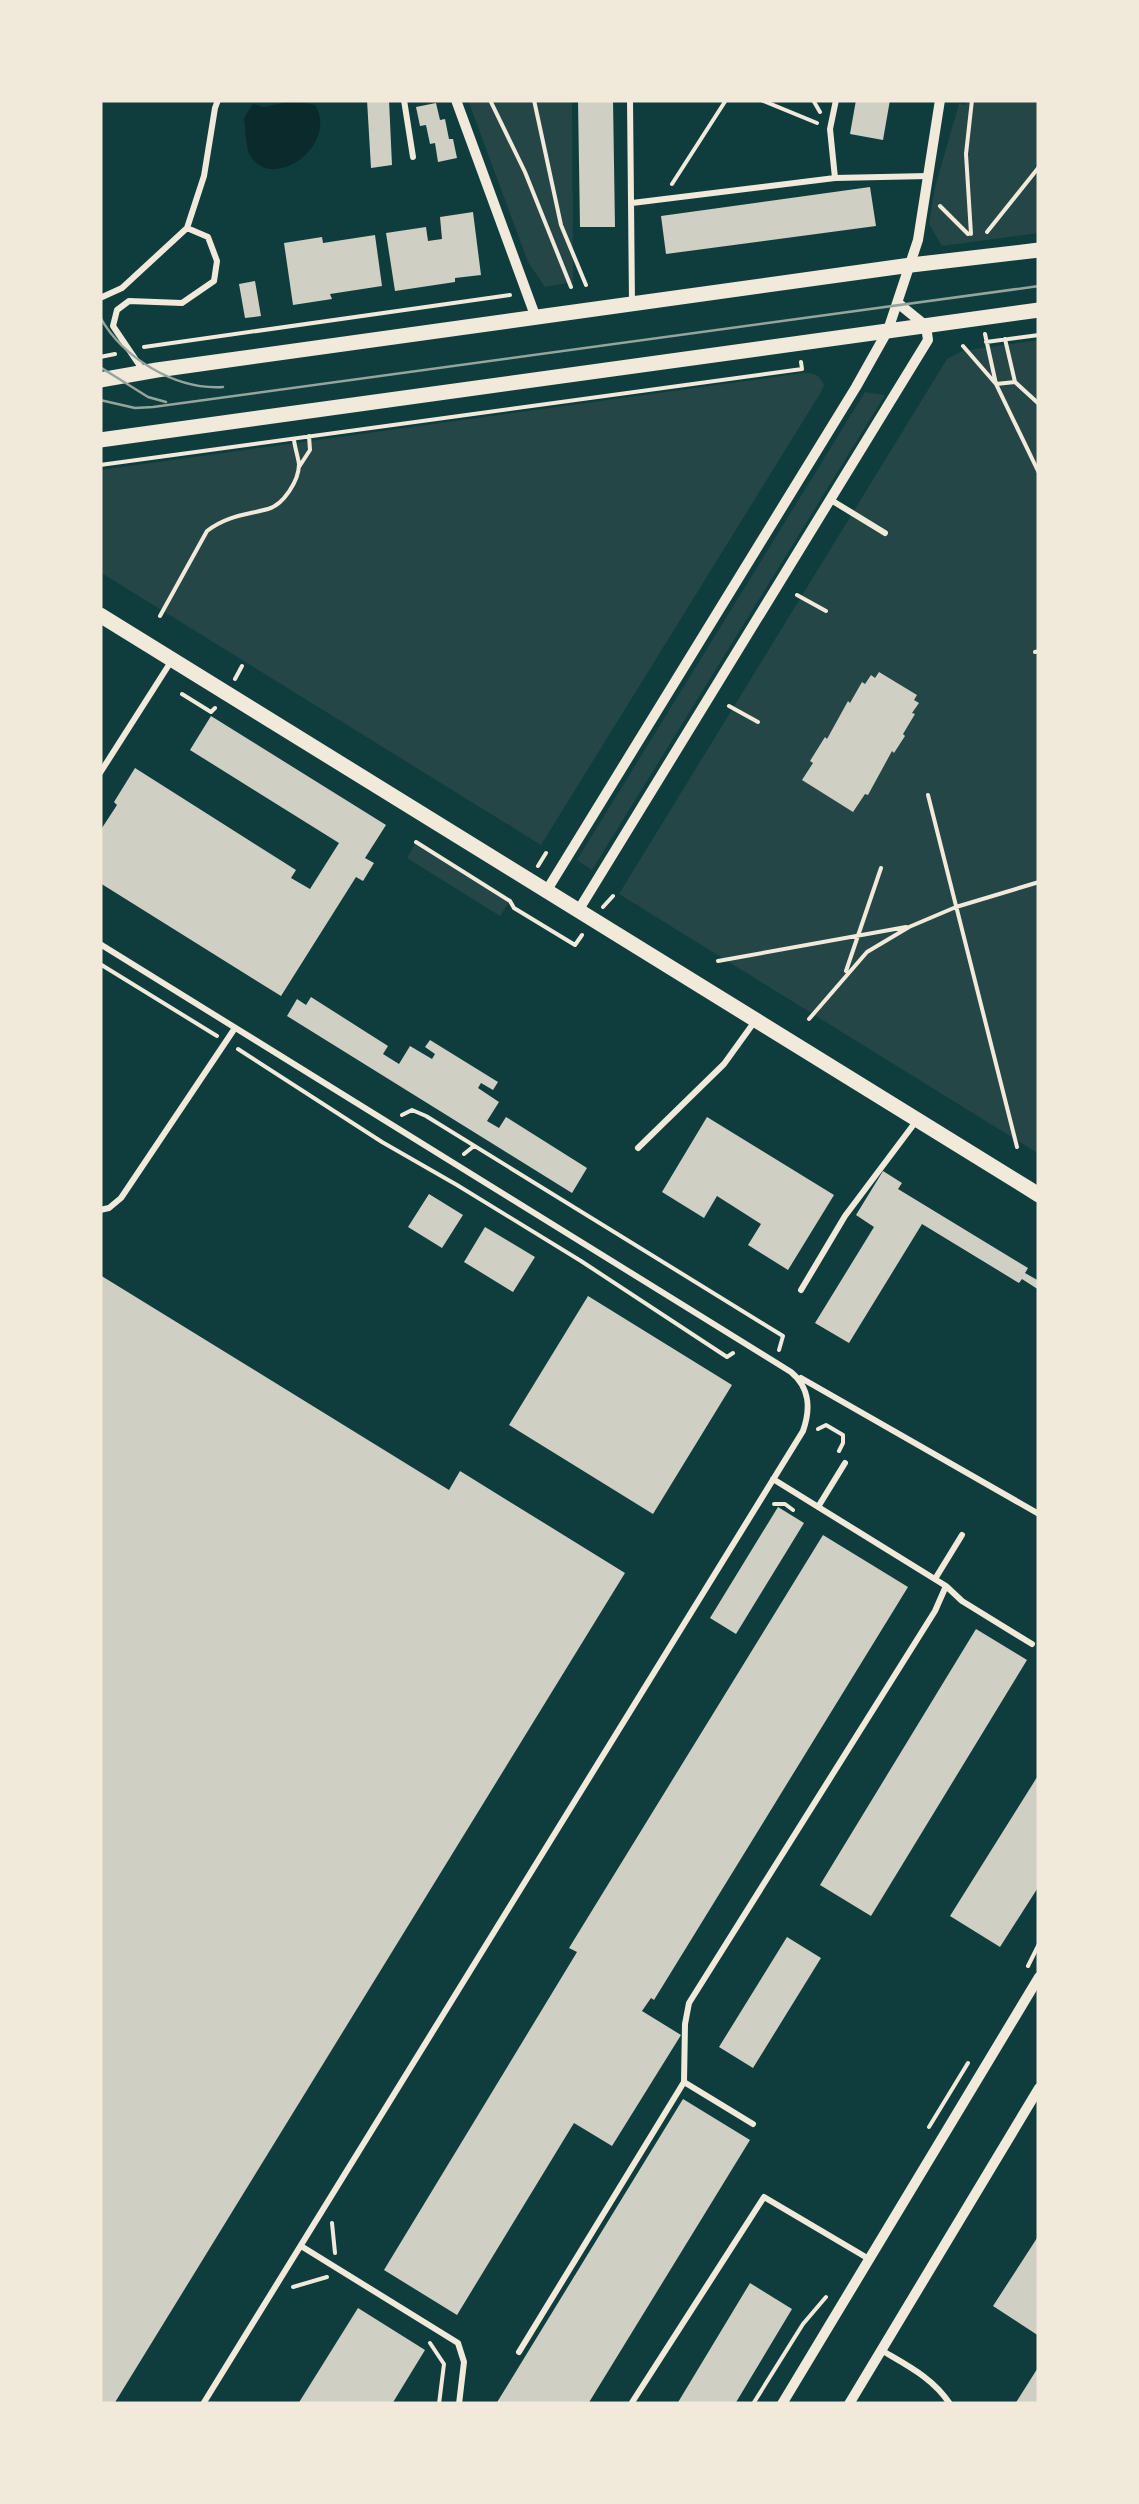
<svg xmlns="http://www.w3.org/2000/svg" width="1139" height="2504" font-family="Lato,sans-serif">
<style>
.green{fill:#244646}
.water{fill:#0a2a2b}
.building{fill:#cfcfc3}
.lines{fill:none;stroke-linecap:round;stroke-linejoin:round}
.path{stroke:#f1e9da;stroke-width:4}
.service{stroke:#f1e9da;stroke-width:6}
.minor{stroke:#f1e9da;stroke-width:10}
.tertiary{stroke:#f1e9da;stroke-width:15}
.tram{stroke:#97a49c;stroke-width:2.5}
</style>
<rect width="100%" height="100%" fill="#0f3d3e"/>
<!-- green -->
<path class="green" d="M468,100H572L573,282L545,287L528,262Z
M967,100H1039V233L942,246L929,224L935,187L959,104L966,105Z
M1039,340V1154L619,894L947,359L962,351Z
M803,373C814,373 819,374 824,385L821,392L541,845L100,572V470Z
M865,392L885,395L592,870L577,860Z
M415,844L509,902L500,916L407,858Z"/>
<!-- water -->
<path class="water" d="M292,101L315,105C339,144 275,192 251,157C245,148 246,130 244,118L253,104L264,107Z"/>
<!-- building -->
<path class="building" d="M367,100H389L392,165L371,168Z
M578,100H613L615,227H580Z
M856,100H890L883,140L850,134Z
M436,103L440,120L445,119L449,139H453L457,158L438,162L435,143L430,144L426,125L420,126L416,107Z
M870,187L876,226L666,254L661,216Z
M473,212L481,275L455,278V282L395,291L386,233L426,227L428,241L442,239L440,217Z
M375,235L382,286L330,294L332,299L293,305L284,243L322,237L323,243Z
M255,281L261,316L245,318L239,284Z
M879,672L917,695L914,700L919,703L912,713L915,714L903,734L905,736L894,753L892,751L868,795L865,794L853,812L802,780L813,763L810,761L825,737L827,739L848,701L850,703L862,682L865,684L871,675L875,678Z
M211,716L386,825L365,858L374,863L363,881L356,877L281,996L100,883V831L117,805L114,802L135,768L296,870L291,878L310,889L339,843L190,750Z
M311,997L388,1046L383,1054L399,1064L410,1046L432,1059L435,1054L425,1047L430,1040L498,1082L493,1090L481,1083L478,1088L499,1102L487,1121L499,1128L506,1117L587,1168L572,1193L287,1016L297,999L306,1005Z
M707,1117L834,1195L788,1270L748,1245L761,1224L717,1196L704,1218L662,1192Z
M883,1171L902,1183L898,1189L1028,1268L1025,1273L1039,1281V1290L1022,1279L1019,1283L922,1224L849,1343L815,1323L874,1227L856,1215Z
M429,1194L463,1215L442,1248L408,1227Z
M485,1227L535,1257L513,1292L464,1262Z
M100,1275L449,1490L460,1471L625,1573L114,2404H100Z
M588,1296L732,1385L653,1514L509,1425Z
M778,1507L804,1523L736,1634L710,1618Z
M823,1535L908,1587L654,2000L651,1998L642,2011L681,2035L612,2146L574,2123L457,2315L384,2270L577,1952L569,1948Z
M976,1629L1027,1660L871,1916L820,1885Z
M1039,1774V1886L1000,1947L950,1916Z
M787,1937L821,1958L753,2068L719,2047Z
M683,2099L750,2140L588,2404H496Z
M1039,2235V2336L993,2306Z
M750,2283L792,2309L735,2404H677Z
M358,2308L425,2350L392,2404H298Z
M1039,2366V2404H1015Z"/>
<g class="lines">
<!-- path -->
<path class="path" d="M490,100L525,172L571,287
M534,100L561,225L586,285
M761,100L817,123
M813,100L820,112
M672,184L726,100
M940,206L968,234
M987,232L1039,167
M971,234L966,154L972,100
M985,334L996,384L1039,473
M1005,339L1015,382
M986,342L1039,335
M963,346L996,384L1015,382L1039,404
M144,347L510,295
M100,357L115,354
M100,465L802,369L801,362
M299,467L310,450L309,436
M797,595L826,611
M160,616L207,531C226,516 245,515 268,509C283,505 299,481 299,464C298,457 295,448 294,440
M1035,652L1039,651
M235,679L242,666
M182,694L211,712L215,708
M729,706L758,722
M928,795L1017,1147
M416,842L510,901L514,908L575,945L582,935
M538,866L546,853
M603,907L613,896
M718,961L906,927
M100,964L217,1036
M846,971L881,868
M809,1019L867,952L909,927L956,907L1039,882
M238,1049L382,1142L457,1185L581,1261L727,1357L733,1353
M402,1115L412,1110L426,1116L783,1336L779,1350
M464,1154L474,1146
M818,1429L826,1425L843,1435V1443L839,1451
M774,1504H785L793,1510
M1028,1966L1039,1944
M929,2127L968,2063
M332,2223L335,2253
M293,2287L327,2277
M430,2343L444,2364L439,2404
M753,2404L803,2324L826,2297"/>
<!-- service -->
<path class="service" d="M404,100L413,157
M630,100L632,303
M835,178L830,129L836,100
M632,203L835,178L928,176
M100,298L122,288L187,228L204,176L215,108L218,100
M142,369L113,326L117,310L129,301L182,303L214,281L217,261L208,237L187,228
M831,500L885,533
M100,773L172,660
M100,944L791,1372C810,1388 811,1408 803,1431L203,2404
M638,1148L724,1064L755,1021
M100,1210L109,1208L121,1198L235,1028
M801,1290L845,1216L917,1120
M801,1378L1039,1514
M773,1479L946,1586L962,1601L1032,1644
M818,1507L845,1463
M935,1579L962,1535
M684,2082L753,2124
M301,2246L458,2343L464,2362L459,2404
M881,2350C908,2366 933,2378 950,2404
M519,2352L684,2082L685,2024L689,2003L935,1611L946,1586
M631,2404L764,2197L869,2259"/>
<!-- minor -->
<path class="minor" d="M456,100L536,318
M547,890L856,387L888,330L918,240L940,100
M578,911L928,340L926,326L899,304
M782,2404L1039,1977
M849,2404L1039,2088"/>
<!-- tertiary -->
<path class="tertiary" d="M100,380L157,370L911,265L1039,250
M100,440L1039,310
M100,615L1039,1195"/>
<!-- tram -->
<path class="tram" d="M100,317C123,358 175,390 223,387
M100,367L148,397L166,402
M100,400L135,408L153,407L1039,286"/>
</g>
<!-- border -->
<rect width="1139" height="2504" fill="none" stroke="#f1e9da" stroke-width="205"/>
</svg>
